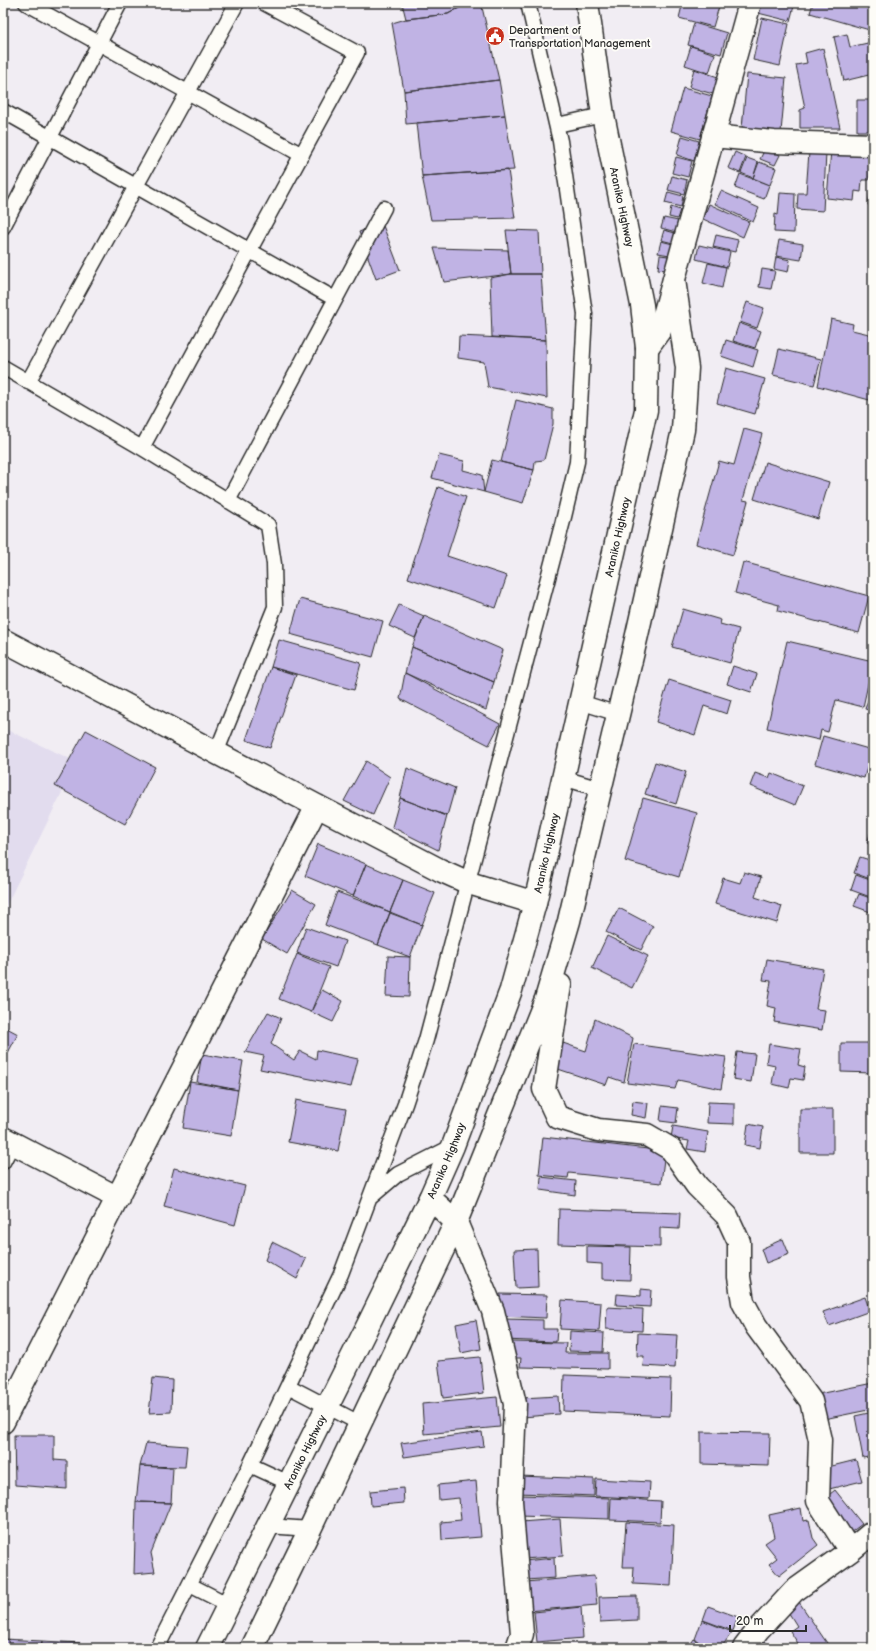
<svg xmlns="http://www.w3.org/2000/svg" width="876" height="1651" font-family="'Balsamiq Sans',sans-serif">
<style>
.built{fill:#e2dcee}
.building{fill:#c0b3e4;stroke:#2b2b2b}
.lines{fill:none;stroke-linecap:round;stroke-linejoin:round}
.service-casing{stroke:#2b2b2b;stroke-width:17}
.minor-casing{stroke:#2b2b2b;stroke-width:25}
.secondary-casing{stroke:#2b2b2b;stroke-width:25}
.trunk-casing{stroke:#2b2b2b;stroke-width:25}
.service{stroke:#fdfcf7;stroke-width:14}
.minor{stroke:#fdfcf7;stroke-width:22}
.secondary{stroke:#fdfcf7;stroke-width:22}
.trunk{stroke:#fdfcf7;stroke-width:22}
.labels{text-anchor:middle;stroke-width:4;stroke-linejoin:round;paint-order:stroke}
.poi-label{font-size:11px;fill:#2b2b2b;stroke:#fdfcf7;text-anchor:start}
.street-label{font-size:11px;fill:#2b2b2b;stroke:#fdfcf7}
</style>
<rect width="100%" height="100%" fill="#f1edf3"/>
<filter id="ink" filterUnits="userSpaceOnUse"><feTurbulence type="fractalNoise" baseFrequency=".025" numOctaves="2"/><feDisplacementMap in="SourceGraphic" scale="8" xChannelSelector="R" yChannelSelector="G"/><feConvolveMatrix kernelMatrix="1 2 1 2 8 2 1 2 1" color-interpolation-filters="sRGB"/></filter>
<g filter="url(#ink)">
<!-- built -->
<path class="built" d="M3,728L77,762L3,912Z"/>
<!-- building -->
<path class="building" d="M402,3H468L448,14L406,19Z
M468,3H481L499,80L404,91L392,23L406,19L448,14Z
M672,3H720L713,27L679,18L682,6Z
M757,3H800L799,7L794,6L790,21L754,12Z
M813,3H873V31L810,13Z
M762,18L789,24L780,66L753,60Z
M694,23L727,33L721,54L688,45Z
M847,34L850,47L872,42L873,74L844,81L834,37Z
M691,46L715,54L709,73L685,65Z
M823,48L840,128H800V110L805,108L796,65L807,63L805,53Z
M694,69L718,77L713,94L689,87Z
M747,74L786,78L781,132L742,128Z
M499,80L505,115L406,124L404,91Z
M683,88L712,96L700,139L671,131Z
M857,100H873V131H857Z
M505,115L514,170L422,176L416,123Z
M682,136L699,141L694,161L677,155Z
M765,149L780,155L775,165L760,159Z
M831,150L872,153L869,180H862L861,192L855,191L854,201L827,198Z
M735,152L746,157L740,173L728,168Z
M809,152L826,153L823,211L797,209L798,193H806Z
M676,157L692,161L688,177L672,173Z
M747,158L758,162L753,178L741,173Z
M759,162L776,168L770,185L753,178Z
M508,170L515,218L431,220L422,176Z
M740,174L769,185L764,199L735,188Z
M672,176L687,180L684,194L668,190Z
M871,189L873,190V206L868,205Z
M721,191L759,208L753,222L715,204Z
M668,192L683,196L681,207L665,203Z
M780,193L795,194L794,233L774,232L775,214L778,215Z
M709,204L749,222L743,237L703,219Z
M671,207L680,210L677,219L669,217Z
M664,218L678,221L676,232L661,228Z
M382,223L400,270L376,279L359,232Z
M506,230L539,231L541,274H511Z
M664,230L675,233L673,243L661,240Z
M716,235L738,240L735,252L713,247Z
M779,240L803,244L801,260L776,256Z
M661,241L673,244L670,255L658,253Z
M699,245L730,252L727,267L696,259Z
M434,248L508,250L511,274L444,282Z
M660,255L668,256L666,270L658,269Z
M776,257L790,260L788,272L774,269Z
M708,263L726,267L722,288L703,283Z
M762,269L775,271L771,289L759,287Z
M511,274H541L546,340L492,337L490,278Z
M747,302L764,308L757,328L740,322Z
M831,319L853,324L852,330L873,335V401L818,386Z
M739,323L761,331L755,348L733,341Z
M459,336L546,340L547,398L488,387L484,362L458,358Z
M726,340L758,350L753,367L721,356Z
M779,349L821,359L814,385L773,375Z
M726,368L765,379L755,414L717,403Z
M516,400L553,409V424L544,460L535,461L534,470L501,462Z
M744,429L762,434L743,500L748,501L733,555L696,544L719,461L734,465Z
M439,455L464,461L463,470L482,475L484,492L432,478Z
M492,460L534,470L523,503L484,492Z
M765,462L829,482L818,519L754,499Z
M438,487L466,497L447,556L507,576L496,608L408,578Z
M743,562L869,596L859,633L778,611L779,605L735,593Z
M300,599L383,621L373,657L290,634Z
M399,605L424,616L415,638L389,626Z
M683,609L721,620L720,624L739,629L730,663L672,647Z
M424,616L503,650L494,682L412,647Z
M279,640L361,663L354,690L271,667Z
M787,641L873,661L863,707L836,700L828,732L821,730L819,740L767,728Z
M412,647L494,682L486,710L405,673Z
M733,666L757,674L751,692L727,684Z
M271,667L296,675L270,748L246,740Z
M405,673L500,724L489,745L400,699Z
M669,680L731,700L727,714L704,706L695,735L656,722Z
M873,685V711L865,709Z
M86,730L155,767L125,824L55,786Z
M823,736L872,750L864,778L815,764Z
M366,761L390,777L373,815L344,801Z
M655,762L686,772L676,804L645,794Z
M407,768L455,788L447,816L400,798Z
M755,773L769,778L771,773L803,786L795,805L750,786Z
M400,798L447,816L438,850L392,827Z
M643,798L697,813L679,877L625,861Z
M873,825V845L867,843Z
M318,844L366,864L353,896L305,876Z
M860,857L873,861V880L854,873Z
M366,864L403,880L390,912L353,896Z
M744,872L761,877L755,897L782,906L777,923L715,904L723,878L740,883Z
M856,875L873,881V898L851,890Z
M403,880L435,893L422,925L390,912Z
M292,890L316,904L287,954L262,939Z
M337,892L390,912L378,945L325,925Z
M859,894L873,899V913L854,906Z
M619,908L653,926L641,950L606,932Z
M390,913L422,925L410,957L378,945Z
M306,927L345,941L336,967L297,953Z
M607,936L648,956L632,988L592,968Z
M297,954L329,967L311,1012L279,999Z
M388,956L410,957L409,997L386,996Z
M767,959L823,969L816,1009L825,1010L822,1030L774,1022L776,1008L767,1006L771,981L763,980Z
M322,990L343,1001L333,1022L311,1012Z
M268,1012L281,1018L271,1044L294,1060L300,1051L316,1059L317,1050L358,1059L351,1087L260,1069L264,1056L245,1052Z
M595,1019L633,1038L624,1082L609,1077L606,1085L555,1068L563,1043L586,1051Z
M3,1026L18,1034L3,1062Z
M841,1043H873V1073L841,1072Z
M634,1044L726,1057L721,1089L678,1080L675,1089L627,1083Z
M769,1044L801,1049L798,1065L805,1067L803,1080L791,1078L789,1088L772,1084L775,1065L766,1063Z
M737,1052L755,1054L751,1082L733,1079Z
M202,1054L243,1061L238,1090L197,1082Z
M190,1082L238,1090L231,1136L183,1128Z
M296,1100L346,1109L338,1151L288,1142Z
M633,1101L648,1103L646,1118L631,1115Z
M708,1102L734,1103V1124L707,1123Z
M662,1106L678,1108L676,1123L660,1121Z
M800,1109H833V1153H800Z
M748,1124L763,1127L760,1148L745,1145Z
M673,1126L708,1132L705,1152L687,1149L689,1141L671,1138Z
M543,1137L665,1151L661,1183L569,1173L568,1178L539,1175Z
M174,1168L245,1186L235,1225L164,1206Z
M541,1177L576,1181L575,1195L540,1190Z
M559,1209L680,1213L679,1229L660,1228V1247L558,1244Z
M783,1239L789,1254L766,1263L761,1249Z
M272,1242L306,1259L297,1279L265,1260Z
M587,1246L631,1247L630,1280L602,1279V1264L587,1263Z
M537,1249L538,1287L516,1288L514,1250Z
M641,1289L651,1290L650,1307L616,1305L617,1294L641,1296Z
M500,1294L547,1295L546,1318L499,1316Z
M865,1297L870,1311L829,1326L823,1312Z
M562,1300L601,1303L599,1331L560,1329Z
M607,1307L643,1309L642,1331L606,1329Z
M504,1319L543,1320V1329H557L556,1342L503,1340Z
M476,1320L481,1349L461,1353L456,1324Z
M570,1331L604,1333L603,1352L569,1351Z
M638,1333L677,1335L675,1368L643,1366L644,1356H637Z
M511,1342L566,1343L565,1353H608V1369L520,1367L521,1358H510Z
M480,1357L484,1393L443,1398L438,1361Z
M564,1375L671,1379L670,1416L563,1411Z
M153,1378L172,1380L171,1412L149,1413Z
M873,1383V1409L824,1419L818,1394Z
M558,1396L559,1414L523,1417L522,1398Z
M497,1397L500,1427L424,1434L422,1404Z
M873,1412V1456L863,1458L855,1416Z
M482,1432L484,1446L404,1457L401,1443Z
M701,1432L770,1433L769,1466L701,1464Z
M14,1435H54V1460L67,1461V1489L15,1485Z
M146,1443L187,1446L185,1467L140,1466Z
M856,1460L862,1481L825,1490L824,1468Z
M140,1466L173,1468L171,1503L136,1502Z
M520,1476L594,1479V1496L519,1493Z
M596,1479L650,1482L649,1499L595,1496Z
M476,1481L481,1537L442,1540L441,1522L461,1520L459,1498L439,1500L438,1485Z
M403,1488L404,1503L371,1506L370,1491Z
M835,1490L862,1524L850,1533L824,1499Z
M520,1495L609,1498V1519L519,1516Z
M611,1498L661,1501L660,1522L610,1520Z
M136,1502L171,1503L151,1553L155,1572L134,1574Z
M801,1508L803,1521L809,1520L813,1538L818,1545L779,1576L769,1564L777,1558L765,1543L774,1537L769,1515Z
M560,1519L563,1556L524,1559L521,1522Z
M626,1522L674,1525L671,1586L633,1584L634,1567H623Z
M554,1558L555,1578L526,1580L524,1561Z
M594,1576L597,1605L528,1611L526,1582Z
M637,1596V1620L600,1622L599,1597Z
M799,1602L829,1646L826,1648H801L790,1631L797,1626L787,1610Z
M708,1606L738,1617L733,1631L703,1620Z
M581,1607L583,1638L537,1642L534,1612Z
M702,1620L732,1632L721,1648H707L695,1639Z
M3,1639L42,1641L41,1648H3Z
M694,1639L706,1648H688Z
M42,1641L81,1643V1648H41Z
M765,1641L772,1648H758Z"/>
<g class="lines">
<!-- service casing -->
<g class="service-casing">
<path id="service" d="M26,3L302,155
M3,111L335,299
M557,125L603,115
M3,227L120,3
M3,367L142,448L268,525L274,564L275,607L216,753
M28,382L237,3
M142,448L357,53L264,3
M228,501L384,208
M580,702L618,714
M563,778L600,789
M3,1162L13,1143
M371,1197L398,1174L453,1146
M288,1386L361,1424
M250,1465L289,1483
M268,1526L310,1529
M190,1585L229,1605
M157,1648L250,1465L341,1274L405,1104L426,1040L563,521L577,462L585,314L560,141L528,3"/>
</g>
<!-- minor casing -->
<g class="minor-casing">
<path id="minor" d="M713,136L774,142L873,145
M3,640L317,806L440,870L469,883L535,903
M560,985L544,1089L557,1117L598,1130L647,1135L671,1149L697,1186L727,1216L739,1242V1277L743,1302L756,1326L811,1401L820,1440L818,1501L850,1551L873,1532
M3,1138L118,1198
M430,1198L456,1222L493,1311L515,1404L511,1501L522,1634L517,1648
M3,1422L317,806
M252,1648L310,1529L456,1222L546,999L569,921L637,635L683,430L687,368L674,280
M744,1648L758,1630L794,1591L850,1551"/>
</g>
<!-- secondary casing -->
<g class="secondary-casing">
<path id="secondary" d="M647,348L660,330L750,3"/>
</g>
<!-- trunk casing -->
<g class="trunk-casing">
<g id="trunk">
<path id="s1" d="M207,1648L365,1331L430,1198L453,1146L511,990L535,903L646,410L647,348L642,305L603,115L587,3"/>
</g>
</g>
<!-- service -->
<use href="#service" class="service"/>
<!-- minor -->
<use href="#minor" class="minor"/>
<!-- secondary -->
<use href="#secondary" class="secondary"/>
<!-- trunk -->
<use href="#trunk" class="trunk"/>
</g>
</g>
<!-- icons -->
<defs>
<g id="civic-disc" transform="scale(1)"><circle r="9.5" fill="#c8321e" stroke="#fdfcf7"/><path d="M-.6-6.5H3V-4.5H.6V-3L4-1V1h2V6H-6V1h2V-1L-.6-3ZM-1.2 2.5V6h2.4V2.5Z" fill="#fff"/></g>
</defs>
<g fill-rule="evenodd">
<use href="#civic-disc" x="495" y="36"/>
</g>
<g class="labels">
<!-- poi labels -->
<g class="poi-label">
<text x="509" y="34">Department of<tspan x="509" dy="13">Transportation Management</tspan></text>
</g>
<!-- street labels -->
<g class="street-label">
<text transform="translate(622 207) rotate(78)" y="4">Araniko Highway</text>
<text dy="4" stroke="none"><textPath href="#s1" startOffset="1191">Araniko Highway</textPath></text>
<text dy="4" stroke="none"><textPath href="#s1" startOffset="867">Araniko Highway</textPath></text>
<text dy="4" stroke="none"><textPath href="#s1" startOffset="543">Araniko Highway</textPath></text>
<text dy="4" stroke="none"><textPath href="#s1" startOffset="219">Araniko Highway</textPath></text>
</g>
</g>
<!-- margin -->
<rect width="876" height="1651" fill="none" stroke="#fdfcf7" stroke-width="16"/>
<rect x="8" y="8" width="860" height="1635" fill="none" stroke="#2b2b2b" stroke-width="1.5" filter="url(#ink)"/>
<!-- scale -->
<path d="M730 1625v6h76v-6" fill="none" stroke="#2b2b2b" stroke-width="2"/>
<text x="736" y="1625" font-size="12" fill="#2b2b2b" stroke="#fdfcf7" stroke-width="3" paint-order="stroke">20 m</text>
</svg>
